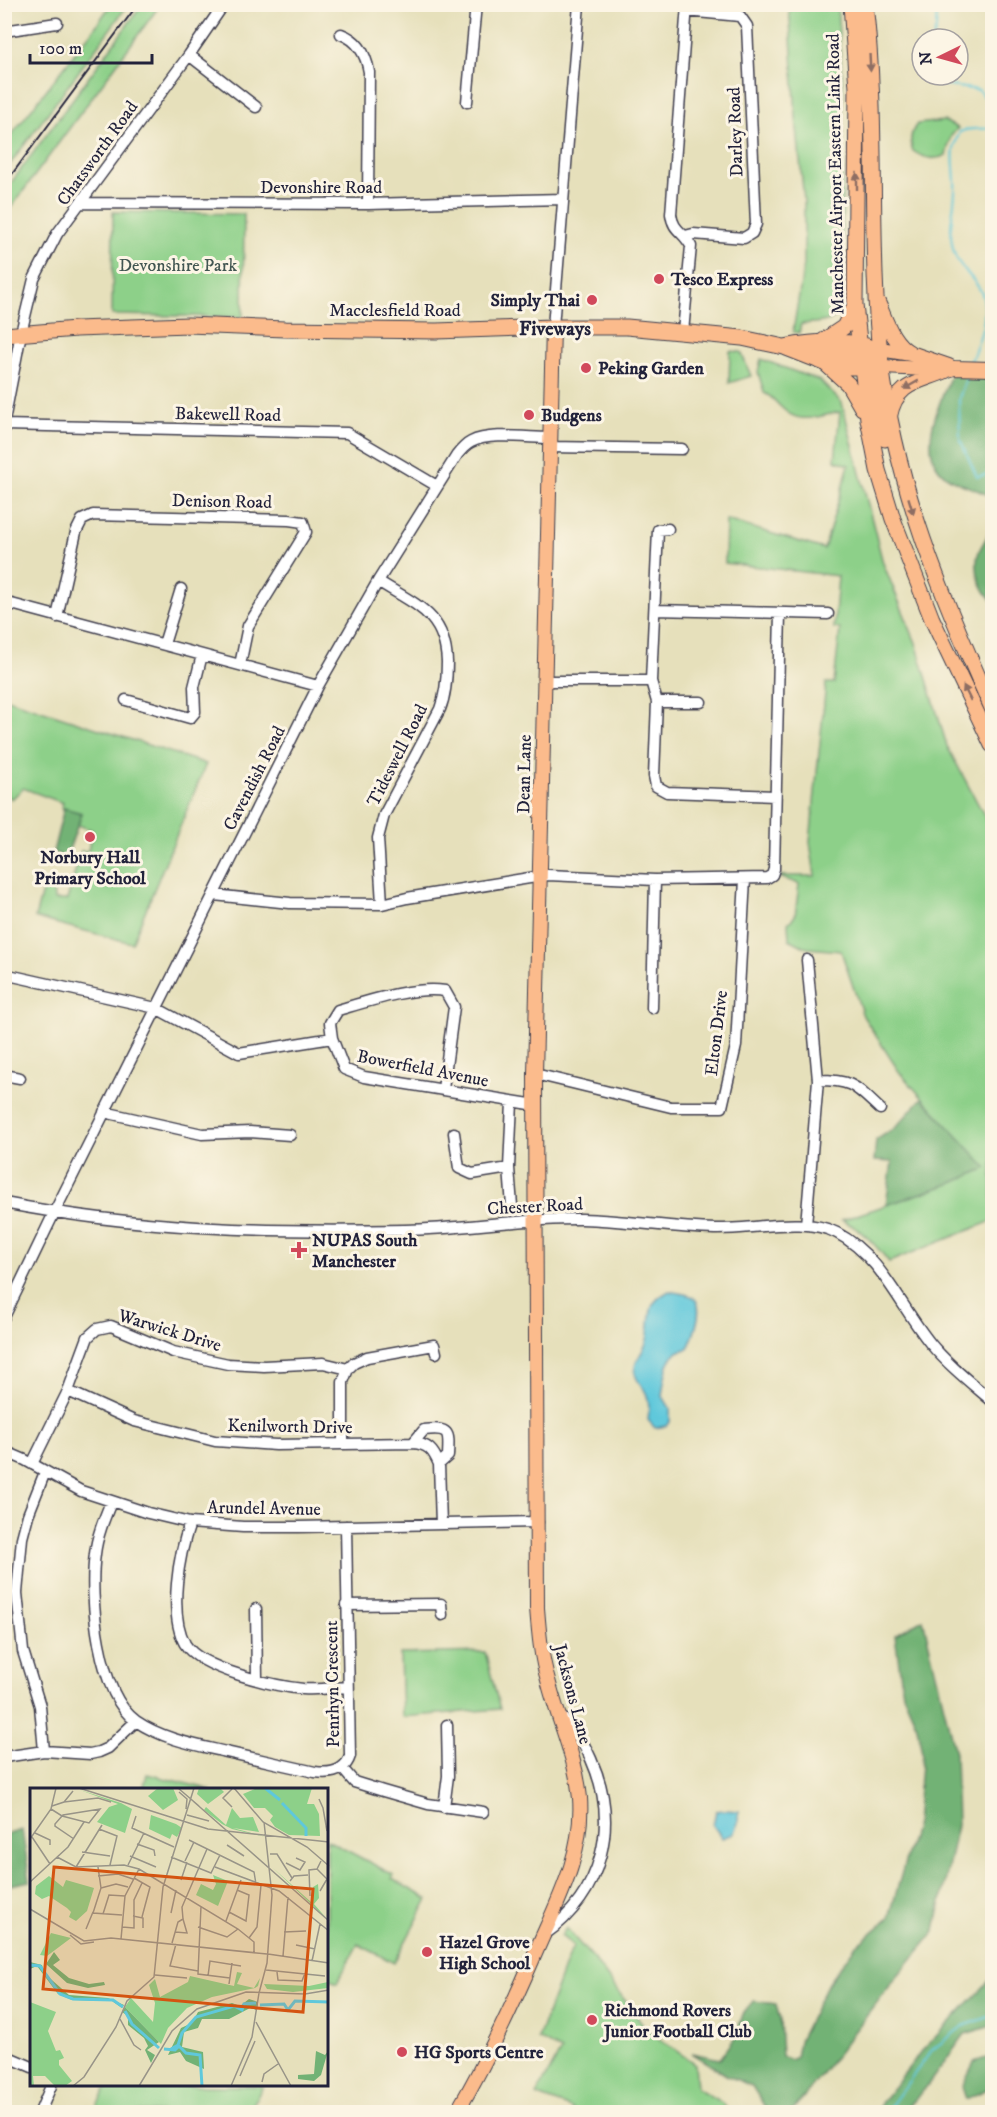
<svg xmlns="http://www.w3.org/2000/svg" width="997" height="2117" font-family="'IM FELL DW Pica',serif">
<style>
.green{fill:#8dd089;stroke:#587962;stroke-width:1.5}
.forest{fill:#72b275;stroke:#4a6a58;stroke-width:1.5}
.water{fill:#5fc8db;stroke:#40758b;stroke-width:1.5}
.lines{fill:none;stroke-linecap:round;stroke-linejoin:round}
.stream{stroke:#5fc8db;stroke-width:2}
.minor-casing{stroke:#3f3e4e;stroke-width:13}
.major-casing{stroke:#3f3e4e;stroke-width:16}
.highway-casing{stroke:#3f3e4e;stroke-width:17}
.minor{stroke:#fff;stroke-width:10}
.major{stroke:#fbbb8c;stroke-width:14}
.highway{stroke:#fbbb8c;stroke-width:15}
.rail{stroke:#22223b;stroke-width:2}
.oneway{fill:#8e6e64}
.poi-dot{fill:#d1495b;stroke:#fcf5e5;stroke-width:2}
.labels{text-anchor:middle;stroke-width:6;stroke-linejoin:round;paint-order:stroke}
.street-label{font-size:18px;fill:#22223b;stroke:#fcf5e5}
.park-label{font-size:18px;fill:#425652;stroke:#fcf5e5}
.poi-label{font-size:18px;font-weight:bold;fill:#22223b;stroke:#fcf5e5;text-anchor:start}
.neighbourhood-label{font-size:20px;font-weight:bold;fill:#22223b;stroke:#fcf5e5}
.inset-river{fill:none;stroke:#5fc8db;stroke-width:3}
.inset-road{fill:none;stroke:#989488;stroke-width:1.5}
.view{fill:#d45411;fill-opacity:0.15;stroke:#d45411;stroke-width:3}
.inset-edge{fill:none;stroke:#22223b;stroke-width:3}
</style>
<rect width="100%" height="100%" fill="#fcf5e5"/>
<filter id="ink" filterUnits="userSpaceOnUse"><feTurbulence type="fractalNoise" baseFrequency=".0167" numOctaves="2"/><feDisplacementMap in="SourceGraphic" scale="12" xChannelSelector="R" yChannelSelector="G"/><feConvolveMatrix kernelMatrix="1 2 1 2 8 2 1 2 1" color-interpolation-filters="sRGB"/></filter>
<filter id="wash" filterUnits="userSpaceOnUse"><feTurbulence type="fractalNoise" baseFrequency=".008" numOctaves="4" result="noise"/><feDisplacementMap in="SourceGraphic" scale="24" xChannelSelector="R" yChannelSelector="G"/><feGaussianBlur stdDeviation="1.35" result="paint"/><feColorMatrix in="noise" values="0 0 0 0 0 0 0 0 0 0 0 0 0 0 0 0 0 1.4 0 .05"/><feComposite in="paint" operator="in"/></filter>
<g filter="url(#wash)">
<rect width="100%" height="100%" fill="#e6e0bb"/>
<!-- green -->
<path class="green" d="M111,4L128,5L5,171V143L96,26Z
M142,5H160L5,216V191Z
M789,5H837L843,90L842,305C836,325 819,322 801,324L799,333L793,332L804,264V201L796,118Z
M944,121L958,128L951,136L946,155C935,161 923,158 913,151C909,141 910,133 917,124Z
M113,212L244,214L243,317L112,315Z
M730,351L741,352L751,376L729,383Z
M761,359L820,381L842,403L883,563L916,643L947,746L992,830V1221L889,1262C875,1244 862,1230 842,1220L952,1183L986,1168L900,1073L863,1016L841,951L807,948L789,939L788,923L795,916L799,884L777,876H815L810,842L826,683H834L840,629L834,628L838,576L725,563L726,520L824,549L849,465L835,460L840,412C817,416 800,426 782,408C776,403 772,396 764,393L758,372Z
M4,698L206,764L132,943L35,918L44,884L53,887L54,900H67L81,851H88L92,830L78,825L82,813L61,808L63,803L23,788L12,799L5,794Z
M485,1652L500,1709L402,1717L400,1654Z
M147,1774L204,1788L211,1790H143Z
M327,1840L394,1875L392,1879L428,1899L394,1963L358,1944L337,1983L327,1978Z
M566,1928L596,1962L648,2031L695,2064L697,2088L724,2104L729,2112H572L573,2109L536,2095L561,2051L538,2039L569,1954L574,1946L561,1936Z
M107,2086H263L249,2112H94Z"/>
<!-- forest -->
<path class="forest" d="M992,369V505L988,495C976,489 961,485 949,478C912,455 941,400 953,370Z
M992,525V601C980,587 973,570 979,551C983,542 990,534 992,525Z
M64,808L82,813L66,858L53,852Z
M922,1098L987,1168L952,1183L886,1205L892,1162L874,1161L876,1140L895,1128Z
M923,1619L955,1753L957,1825L935,1931L899,1974L792,2112H768L752,2086L728,2076L691,2053L720,2059L735,2038L743,2014L754,2001L776,2004L780,2020L782,2056L790,2060L796,2057L799,2041L828,1983L855,1947L889,1918L916,1823L922,1753L917,1726L903,1694L895,1635Z
M22,1830L30,1881L5,1886V1835Z
M992,1978V2026L965,2034L924,2090L901,2112H874L921,2052Z
M992,2056V2087L966,2099L962,2087L974,2062Z"/>
<!-- water -->
<path class="water" d="M669,1291C676,1293 687,1293 693,1297C706,1306 693,1337 688,1349C666,1350 665,1377 662,1395L670,1408V1422L666,1426L655,1428L648,1420C649,1411 650,1402 646,1393C643,1386 636,1381 635,1373C633,1362 643,1353 646,1343C650,1332 648,1318 652,1307C654,1300 662,1295 669,1291Z
M724,1810L738,1811V1823L733,1834L722,1838L713,1825L716,1811Z"/>
<g class="lines">
<!-- stream -->
<path class="stream" d="M933,39L936,29L937,4
M922,63L920,67L922,72
M923,75L925,79L950,86L979,90L989,103L992,122
M970,364C977,345 988,322 984,301C981,282 960,270 955,255C945,227 957,206 955,181C954,161 950,151 960,132C970,127 981,130 992,128V125
M968,373L959,398L960,439L977,477L992,473
M886,2112L932,2050L963,2026L992,2016"/>
</g>
</g>
<g filter="url(#ink)">
<g class="lines">
<!-- minor casing -->
<g class="minor-casing">
<path id="minor" d="M4,31L57,23
M341,34C358,40 366,54 369,72L368,204
M189,55L256,107
M467,102L476,4
M80,203L368,204L563,199
M685,236L693,234L744,238L752,233L756,224L747,26L740,16L686,11
M553,327L579,4
M683,332L691,246C683,231 673,231 671,214L687,5
M4,421L21,333L34,279L57,234L189,55L224,4
M4,425L347,433L437,486
M549,447L682,449
M668,529L658,530L651,681L657,702L654,776L656,786L667,792L775,796
M378,581C415,605 445,613 447,662C447,679 446,694 440,709L384,815L378,838L382,904
M4,602L318,686
M655,610L828,614
M57,617L76,532L82,520L93,515L289,520L303,522L306,532L248,626L240,665
M164,644L181,589
M544,681H651
M126,700L190,718L195,712L194,687L202,655
M657,702H701
M214,895L290,903L382,904L407,898L548,875L655,880L767,878L772,875L774,869L780,613
M4,974L156,1008L239,1053L332,1038L344,1069L364,1077L536,1105
M652,1008L655,880
M332,1038L330,1023L338,1010C369,1001 414,986 445,991L454,1007L443,1089
M535,1074L671,1107H722L736,1046L745,879
M4,1075L20,1078
M818,1080C853,1080 855,1086 880,1109
M104,1112L202,1134L250,1132L290,1135
M454,1133L459,1168L472,1174L509,1168
M4,1203C137,1229 271,1233 405,1230C464,1229 523,1218 582,1219C626,1220 671,1228 715,1229C753,1230 804,1216 837,1233C881,1256 900,1306 930,1343C948,1365 971,1383 992,1401
M512,1206L509,1168L512,1102
M806,1225L818,1080L807,960
M4,1317L54,1213L318,686L378,581L457,455C461,450 465,445 471,442C490,432 528,438 549,438
M68,1391L134,1421L215,1441L276,1445L413,1443L424,1430C451,1427 449,1433 448,1456L439,1464L441,1524
M343,1443V1382L348,1369L354,1363L367,1357L434,1345L436,1353
M413,1443C428,1444 433,1450 439,1464
M4,1451L25,1460L81,1491L148,1513L190,1523L243,1527H299L538,1522
M32,1464L68,1391L88,1337L97,1329L111,1326L173,1352L228,1364L264,1366L323,1363L348,1369
M111,1502C104,1519 97,1536 95,1554C89,1597 98,1694 136,1721C162,1739 196,1745 226,1752C256,1759 285,1765 315,1772C330,1774 345,1772 350,1756L346,1526
M190,1523C179,1554 168,1613 185,1644C200,1669 275,1686 303,1689C318,1690 333,1688 348,1687
M346,1605L441,1604L442,1615
M256,1609L257,1679
M44,1751L40,1706L23,1651L17,1593L22,1538L28,1515L45,1472
M4,1757L44,1751L90,1754L99,1752L108,1748L136,1721
M342,1768L354,1782L383,1791L428,1804L483,1812
M444,1807L448,1776L447,1725
M544,1935C603,1893 620,1824 591,1759C583,1741 575,1728 559,1715
M4,2055L32,2067
M40,2112L51,2086"/>
</g>
<!-- major casing -->
<g class="major-casing">
<path id="major" d="M878,302C886,320 892,343 911,353
M880,349L917,355L949,366
M882,367L948,370L954,368L992,369
M890,416C897,382 919,383 946,371
M457,2112C487,2060 513,2005 537,1949C558,1901 584,1853 580,1798C576,1757 558,1720 548,1680C541,1657 539,1633 537,1608L535,1074L553,327"/>
</g>
<!-- highway casing -->
<g class="highway-casing">
<path id="highway" d="M851,4L857,88L855,305L868,419L878,470L893,519L932,619L992,745
M865,4C879,124 868,244 881,363C896,486 942,597 992,708
M4,335L76,329L188,325L285,329L436,331L553,327H627L742,338L784,347L825,363L846,367H882
M820,343L844,327L854,307
M784,347C811,342 840,339 867,346
M817,351L868,357
M827,365L848,384L862,408
M873,377L885,439"/>
</g>
<!-- minor -->
<use href="#minor" class="minor"/>
<!-- major -->
<use href="#major" class="major"/>
<!-- highway -->
<use href="#highway" class="highway"/>
<!-- rail -->
<path class="rail" d="M4,185L138,4"/>
</g>
<!-- one-way arrows -->
<defs><path id="oneway-solid" d="M-6-.8H1V-3.2L6.5 0L1 3.2V.8H-6Z" transform="scale(1.5)"/></defs>
<g class="oneway">
<use href="#oneway-solid" transform="translate(870 63) rotate(87)"/>
<use href="#oneway-solid" transform="translate(857 181) rotate(-90)"/>
<use href="#oneway-solid" transform="translate(911 385) rotate(151)"/>
<use href="#oneway-solid" transform="translate(911 506) rotate(73)"/>
<use href="#oneway-solid" transform="translate(967 693) rotate(-116)"/>
</g>
</g>
<!-- markers -->
<g class="poi-dot">
<circle cx="659" cy="279" r="6"/>
<circle cx="592" cy="300" r="6"/>
<circle cx="586" cy="368" r="6"/>
<circle cx="529" cy="415" r="6"/>
<circle cx="90" cy="837" r="6"/>
<path d="M296 1241h6v6h6v6h-6v6h-6v-6h-6v-6h6z"/>
<circle cx="427" cy="1952" r="6"/>
<circle cx="592" cy="2020" r="6"/>
<circle cx="402" cy="2052" r="6"/>
</g>
<g class="labels">
<!-- street labels -->
<g class="street-label">
<text transform="translate(735 132) rotate(-92)" y="6">Darley Road</text>
<text transform="translate(97 153) rotate(-54)" y="6">Chatsworth Road</text>
<text transform="translate(835 174) rotate(-91)" y="6">Manchester Airport Eastern Link Road</text>
<text x="321" y="193">Devonshire Road</text>
<text x="395" y="316">Macclesfield Road</text>
<text transform="translate(228 414) rotate(1)" y="6">Bakewell Road</text>
<text transform="translate(222 501) rotate(1)" y="6">Denison Road</text>
<text transform="translate(397 755) rotate(-63)" y="6">Tideswell Road</text>
<text transform="translate(524 774) rotate(-89)" y="6">Dean Lane</text>
<text transform="translate(254 778) rotate(-63)" y="6">Cavendish Road</text>
<text transform="translate(716 1033) rotate(-83)" y="6">Elton Drive</text>
<text transform="translate(423 1068) rotate(11)" y="6">Bowerfield Avenue</text>
<text transform="translate(535 1206) rotate(-3)" y="6">Chester Road</text>
<text transform="translate(170 1330) rotate(17)" y="6">Warwick Drive</text>
<text transform="translate(290 1426) rotate(1)" y="6">Kenilworth Drive</text>
<text transform="translate(264 1508) rotate(1)" y="6">Arundel Avenue</text>
<text transform="translate(332 1684) rotate(-91)" y="6">Penrhyn Crescent</text>
<text transform="translate(573 1694) rotate(75)" y="6">Jacksons Lane</text>
</g>
<!-- park labels -->
<g class="park-label">
<text x="178" y="271">Devonshire Park</text>
</g>
<!-- poi labels -->
<g class="poi-label">
<text x="671" y="285">Tesco Express</text>
<text x="580" y="306" text-anchor="end">Simply Thai</text>
<text x="598" y="374">Peking Garden</text>
<text x="541" y="421">Budgens</text>
<text x="90" y="863" text-anchor="middle">Norbury Hall<tspan x="90" dy="21">Primary School</tspan></text>
<text x="312" y="1246">NUPAS South<tspan x="312" dy="21">Manchester</tspan></text>
<text x="439" y="1948">Hazel Grove<tspan x="439" dy="21">High School</tspan></text>
<text x="604" y="2016">Richmond Rovers<tspan x="604" dy="21">Junior Football Club</tspan></text>
<text x="414" y="2058">HG Sports Centre</text>
</g>
<!-- neighbourhood labels -->
<g class="neighbourhood-label">
<text x="555" y="335">Fiveways</text>
</g>
</g>
<!-- overview -->
<g transform="translate(30 1788)">
<rect width="298" height="298" fill="#e6e0bb"/>
<path d="M128,0H143L148,12L133,22L118,8ZM169,0H190L194,4L178,16L167,6ZM227,0H282L277,16H284L289,26L290,48L259,47L245,39L240,32L243,28L235,20H224L213,6ZM50,2L91,15L102,21L95,45L67,34L79,19L88,16ZM176,19L196,37L202,20L210,30L223,29L229,44L203,40L236,49L202,41L192,36L174,22ZM121,27L146,36L152,40L147,49L142,46L140,51L119,41ZM243,80L281,114L283,99L288,96L289,110L284,116L298,132ZM183,87L198,93L188,118L166,107L171,96L183,102L186,96ZM19,88L33,99L36,92L64,100L57,123L46,133L39,129L41,124L37,120L19,108L12,111L5,106L6,98ZM21,145L41,150L17,168L10,167ZM207,184L212,185L207,196L224,200L230,190L228,198L225,200L182,209L157,220L138,240L131,256L95,219L101,210L123,234L125,215L119,197L125,191L130,209L158,194L160,188L204,198ZM298,194V200L263,204L237,201L234,196L279,198ZM0,214L26,224L18,243L26,263L30,262L34,270L29,272V277L42,293L35,298H25L15,288H3L4,298H0Z" fill="#8dd089"/>
<path d="M24,164L30,172L23,177L39,190L59,196L74,194L75,197L58,200L37,195L16,176ZM0,174L12,177L15,186L39,207L78,210L94,217L92,220L82,213L42,212L28,206L7,178L0,181ZM219,211L228,214L227,222L220,220L199,231H172L168,240L154,244L152,259L173,264L174,281L156,273L150,264L138,267L151,240L162,235L168,224L202,215L210,218ZM95,219L129,254L117,262L125,267L121,275L115,262L118,258L114,250L98,237V228L92,224ZM286,263L295,267L298,263L291,287L284,293L268,291V287L284,286Z" fill="#72b275"/>
<path class="inset-river" d="M235,0L250,12M252,15L276,40V48M0,177L10,178L30,206L43,211L83,212L93,219M230,217L254,216L258,222L265,213L299,214M95,223L102,236L129,260M134,261L145,262L149,258L156,265L170,267L172,298M141,261L148,257L152,245L166,229L204,218L212,222L214,216L226,215"/>
<path class="inset-road" d="M49,0L178,41L299,54M148,0L169,18M204,0L233,34L277,59L299,78M202,1L193,10L202,19M149,4L157,11L156,21M289,11L293,20L297,43L296,38M163,13L299,133M34,14L68,10L81,14M22,18L34,14L43,3M21,21L32,28L59,35L70,21L33,27L32,28L25,36V38L44,51M157,27L179,33M106,28L102,40L144,59M69,41L87,48L80,77M5,45L20,52V57M2,49L20,76M0,51L21,21L26,0M159,52L224,84L226,96M107,56L124,62L125,68M197,57L214,68M52,64L80,68M240,66H247L262,90M100,68L126,79M27,69L46,79L94,77L109,81L208,141L224,154V164M141,69L181,85L190,67M155,73L164,54M256,75L270,82L275,74L266,70M98,77L114,45M46,79L72,37M68,79L71,100M185,79L249,103L299,143M287,81L297,91L290,103M68,88L88,86L103,91M104,90L120,99L112,129M151,92L157,74M260,93L264,88L278,87M0,94L38,59L54,34M71,100L63,125L92,127M71,100L86,96L98,99M280,108L279,82L287,81L291,73M171,118L168,186L200,190M0,121L54,153L81,150L237,166M199,124L216,133L219,107L207,102M141,125L146,102M73,126L79,107L95,108M103,128L113,130V140M196,133L211,92M92,139L104,140V112L112,95M168,139L197,149L208,141M56,141L63,124M145,144L157,145L153,131M254,144L276,143M40,147L51,156L64,154M219,150L227,139L231,97M91,151L95,108L109,81M142,155L148,134L153,131L152,119L177,61M146,156L140,178L168,183M266,157L285,161M238,166L299,175M253,168L258,109M282,173L290,136M236,182L295,188M247,184L248,192L272,193L275,185M125,187L157,190M178,188L180,173L211,178M199,196L202,175M229,205L237,175L242,107L234,34M90,231L104,257L111,262M226,234L261,298M210,288L225,253M232,294L234,286L248,276M43,298L54,289L86,239L97,213L124,189L133,99L164,0M109,298L142,243L167,221L216,204L275,206L299,202M201,298L222,249L229,205"/>
<path class="view" d="M24,79L283,101L273,224L13,201Z"/>
<rect width="298" height="298" class="inset-edge"/>
</g>
<!-- margin -->
<rect width="997" height="2117" fill="none" stroke="#fcf5e5" stroke-width="24"/>
<!-- north arrow -->
<g transform="translate(940 57) rotate(265)"><circle r="28" fill="#fcf5e5" stroke="#a5a1a1" stroke-width="1.5"/>
<path d="M0-4.5L10 22L0 15L-10 22Z" fill="#d1495b"/>
<text y="-9" font-size="16" font-weight="bold" text-anchor="middle" fill="#22223b">N</text>
</g>
<!-- scale -->
<path d="M30 54v9h122v-9" fill="none" stroke="#22223b" stroke-width="3"/>
<text x="39" y="54" font-size="18" fill="#22223b" stroke="#fcf5e5" stroke-width="4.5" paint-order="stroke">100 m</text>
</svg>
